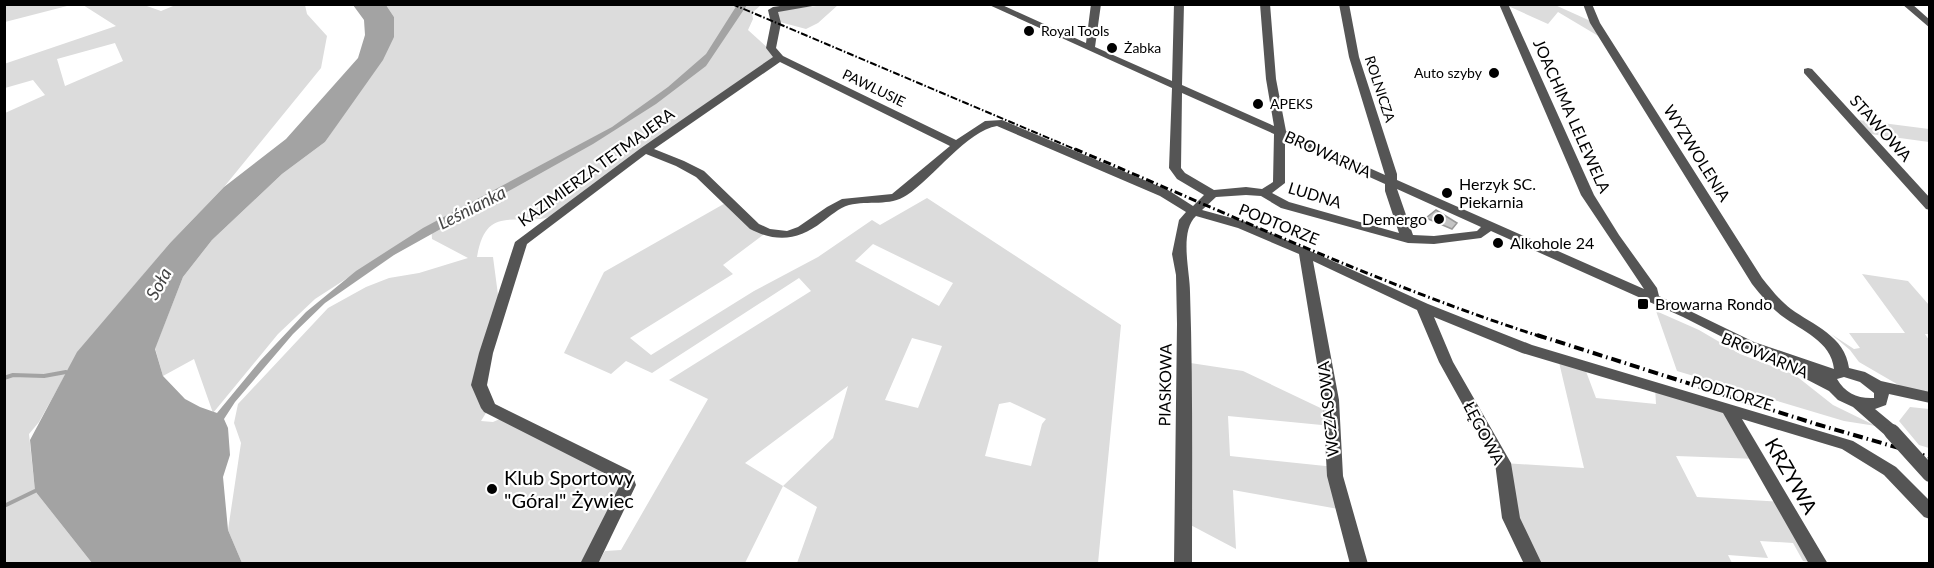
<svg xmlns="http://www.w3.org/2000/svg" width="1934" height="568" font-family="Lato,sans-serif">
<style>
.green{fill:#dcdcdc;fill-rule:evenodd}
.water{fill:#a3a3a3}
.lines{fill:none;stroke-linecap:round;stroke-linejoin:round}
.stream{stroke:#a3a3a3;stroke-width:4}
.building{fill:#c4c4c4;stroke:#999;stroke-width:1.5}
.minor{fill:#555;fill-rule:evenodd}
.rail-far2{stroke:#000;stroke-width:2;stroke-dasharray:7 2 1.5 2;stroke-linecap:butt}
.rail-far1{stroke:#000;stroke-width:3;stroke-dasharray:8 3 1.5 3;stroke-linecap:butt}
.rail{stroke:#000;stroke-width:4;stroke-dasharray:10 4 1.5 4;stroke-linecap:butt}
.minor-bridge{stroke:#555;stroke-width:16}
.poi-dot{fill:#000;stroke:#fff;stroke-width:2}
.labels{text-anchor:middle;stroke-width:4.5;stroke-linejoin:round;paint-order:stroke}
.far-poi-label{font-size:14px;fill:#000;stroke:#fff;text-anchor:start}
.far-street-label{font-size:14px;fill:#000;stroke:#fff}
.street-label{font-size:16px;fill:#000;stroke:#fff}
.poi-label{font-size:16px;fill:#000;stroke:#fff;text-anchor:start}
.water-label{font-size:18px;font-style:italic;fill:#444;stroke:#fff}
.near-street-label{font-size:20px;fill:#000;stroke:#fff}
.near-poi-label{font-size:20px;fill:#000;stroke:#fff;text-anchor:start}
</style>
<rect width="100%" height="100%" fill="#fff"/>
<!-- green -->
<path class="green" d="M5,4H71V5L5,22Z
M178,4L305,5L307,14L327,36L321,68L224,187L170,243L78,352L39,422L29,434L35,491L92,563H5V113L45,95L33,80L5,88L4,64L116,26L83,5H144L161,11ZM115,43L123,61L65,86L57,59Z
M386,5H761L752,13L753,19L748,30L779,58L567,209C559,212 549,218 540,219C504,221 485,212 477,257H493L500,310L479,385L489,408L481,421L493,422L502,418L622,478L623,484L584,563H242L228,530L241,443L234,423L238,404L328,308L366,287L389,278L419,273L468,258L432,239L431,224L315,299L278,334L213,413L194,359L163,376L155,348L183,277L212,240L282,174L325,142L364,84L394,17Z
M826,5H838L818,23L806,29L780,22L777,10Z
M1506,5H1555L1595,23L1605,40L1558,12L1548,24Z
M1851,119L1929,129V142L1863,133Z
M927,198L1121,325L1098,563H797L817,507L783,486L745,563H598L605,551L621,550L708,399L669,380L811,291L799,278L652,373L626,361L611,374L564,353L604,272L729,201L767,232L723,265L733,274L630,338L651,355L754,291L818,257L872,220L880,225ZM873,244L953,283L939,306L855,261ZM912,338L942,346L918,408L885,400ZM848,386L833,438L783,486L745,463ZM1010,402L1046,419L1042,424L1031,466L985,456L999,404Z
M1862,274L1908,281L1929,305V334H1925L1929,340V393L1902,387L1859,362L1850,350L1831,334L1854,349L1860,348L1849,333H1905Z
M1656,311L1699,330L1740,354L1795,375L1833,405L1876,426L1844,421L1677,371Z
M1558,358L1584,366L1596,398L1656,404L1655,387L1728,409L1758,459L1676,456L1697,497L1783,502L1818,563L1803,561L1793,543L1760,541L1768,558L1728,555L1732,563H1533L1503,463L1584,468Z
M1184,362L1243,371L1331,413L1332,426L1228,416L1230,456L1335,467L1344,510L1233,490L1236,549L1183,521Z
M1910,407L1929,409V448L1919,445L1899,421Z"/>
<!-- water -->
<path class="water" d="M353,5H386L394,17V37L383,60L325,142L282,174L212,240L183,277L155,349L163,376L185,399L200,407L217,413L260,361L306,312L356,271L423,228L612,127L668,87L706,54L737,5H747L706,66L656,104L593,144L394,255L325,303L293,334L235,402L224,419L228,428L230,455L223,477L228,530L242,563H92L35,491L30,440L77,352L170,243L224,187L286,139L358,58L365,35L364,20Z"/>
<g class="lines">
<!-- stream -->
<path class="stream" d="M4,378L13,375L44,376L66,372
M4,506L35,491"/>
</g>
<!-- building -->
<path class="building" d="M1436,210L1457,223L1452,229L1426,218Z"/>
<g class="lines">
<!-- minor -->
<path class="minor" d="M794,4H824L778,12L781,23L776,48L783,56L956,140L985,121L1002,120L1168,190L1193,206L1204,195L1177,179L1169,168L1172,88L987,4H1000L1086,43L1091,4H1101L1095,47L1172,81L1174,4H1184L1182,85L1274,126L1266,79L1260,4H1270L1276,79L1286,131L1385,175L1349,57L1339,4H1349L1359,57L1397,174V180L1644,289L1581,195L1499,4H1508L1594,195L1619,235L1657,288L1659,296L1754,342L1834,369C1831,341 1802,331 1782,316C1770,307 1761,295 1752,284L1590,23L1583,4H1592L1600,23L1762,278C1771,289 1780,301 1791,309C1813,325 1845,336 1849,368L1865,372L1881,381L1930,392V403L1889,394L1886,405L1875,409L1898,428L1900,432L1898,436L1892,438L1886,436L1853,407L1838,400L1829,391L1802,377L1800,373L1803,369L1744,348L1683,317L1491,231L1481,238L1434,244L1408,243L1281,208L1261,196L1246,195L1216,197L1202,210L1246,222L1428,304L1532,345L1853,441L1896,467L1930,501V519L1924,517L1884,475L1842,449L1742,419L1828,564H1809L1723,413L1522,353L1434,317L1453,362L1511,463L1520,518L1542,564H1524L1502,518L1495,463L1439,362L1417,310L1313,261L1339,400L1343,476L1368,564H1350L1327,476L1323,400L1299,254L1238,228L1196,216C1179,232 1190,271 1190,292C1193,382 1192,473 1192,564H1174L1177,324L1176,275L1172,254L1179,220L1186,212L1160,196L997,126C968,130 932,179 907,195C889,207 869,200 849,205C839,208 830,216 822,222C799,240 777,243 750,229L696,177L676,166L646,154L527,244L493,353L487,385L495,404L631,471L636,485L598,564H580L620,485L618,480L484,412L481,408L471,385L479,353L515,242L641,148L773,57L766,48L771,23L768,10L773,7ZM780,62L950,146L892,194L842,199L827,207L798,227L787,231L770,229L759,224L704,171L684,161L654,149ZM1182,93L1274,134L1273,182L1262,189L1246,187L1214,190L1185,173L1181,168ZM1285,139L1385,184V191L1399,233L1289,202L1272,193L1285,183ZM1397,189L1481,227L1477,231L1434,236L1413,235ZM1844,377L1860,382L1874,393V398C1858,399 1845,393 1837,379Z
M1902,4H1912L1930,20V28Z
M1808,68L1812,69L1930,198V210L1926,209L1804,73V69Z"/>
<!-- rail-far2 -->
<path class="rail-far2" d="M732,4L1079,151"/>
<!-- rail-far1 -->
<path class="rail-far1" d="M1075,149C1229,214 1383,286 1542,337"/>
<!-- rail -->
<path class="rail" d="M1537,335L1816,424L1930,457"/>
<!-- minor-bridge -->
<path class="minor-bridge" d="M1892,432L1930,474"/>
</g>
<!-- markers -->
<g class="poi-dot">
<circle cx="1029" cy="31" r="6"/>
<circle cx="1112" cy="48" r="6"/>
<circle cx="1494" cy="73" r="6"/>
<circle cx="1258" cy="104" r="6"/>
<circle cx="1447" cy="193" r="6"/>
<circle cx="1439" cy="219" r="6"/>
<circle cx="1498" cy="243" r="6"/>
<rect x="1637" y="298" width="12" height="12" rx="3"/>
<circle cx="492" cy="489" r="6"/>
</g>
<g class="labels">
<!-- far-poi labels -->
<g class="far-poi-label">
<text x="1041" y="36">Royal Tools</text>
<text x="1124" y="53">Żabka</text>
<text x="1482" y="78" text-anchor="end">Auto szyby</text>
<text x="1270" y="109">APEKS</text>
</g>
<!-- far-street labels -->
<g class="far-street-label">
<text transform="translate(874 88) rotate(26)" y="5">PAWLUSIE</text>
<text transform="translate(1380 89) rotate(72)" y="5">ROLNICZA</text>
</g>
<!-- street labels -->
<g class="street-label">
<text transform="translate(1572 116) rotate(66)" y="6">JOACHIMA LELEWELA</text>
<text transform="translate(1881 128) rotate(48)" y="6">STAWOWA</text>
<text transform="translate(1697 153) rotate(58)" y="6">WYZWOLENIA</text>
<text transform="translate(1328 154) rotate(24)" y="6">BROWARNA</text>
<text transform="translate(596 167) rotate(-36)" y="6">KAZIMIERZA TETMAJERA</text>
<text transform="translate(1315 195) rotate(17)" y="6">LUDNA</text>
<text transform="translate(1279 224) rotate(22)" y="6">PODTORZE</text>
<text transform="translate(1765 355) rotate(23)" y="6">BROWARNA</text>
<text transform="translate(1165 385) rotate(-89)" y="6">PIASKOWA</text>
<text transform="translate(1732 393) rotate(17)" y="6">PODTORZE</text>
<text transform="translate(1328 409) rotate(-96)" y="6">WCZASOWA</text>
<text transform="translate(1484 433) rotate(62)" y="6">ŁĘGOWA</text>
</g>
<!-- poi labels -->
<g class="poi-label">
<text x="1459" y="190">Herzyk SC.<tspan x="1459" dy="18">Piekarnia</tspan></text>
<text x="1427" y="225" text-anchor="end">Demergo</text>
<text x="1510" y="249">Alkohole 24</text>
<text x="1655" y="310">Browarna Rondo</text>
</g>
<!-- water labels -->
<g class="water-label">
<text transform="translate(472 208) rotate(-27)" y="6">Leśnianka</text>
<text transform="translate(159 284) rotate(-61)" y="6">Soła</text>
</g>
<!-- near-street labels -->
<g class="near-street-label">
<text transform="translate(1791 476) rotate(60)" y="7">KRZYWA</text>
</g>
<!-- near-poi labels -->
<g class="near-poi-label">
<text x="504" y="485">Klub Sportowy<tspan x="504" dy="23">"Góral" Żywiec</tspan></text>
</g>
</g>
<!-- border -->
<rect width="1934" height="568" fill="none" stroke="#000000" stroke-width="12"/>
</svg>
